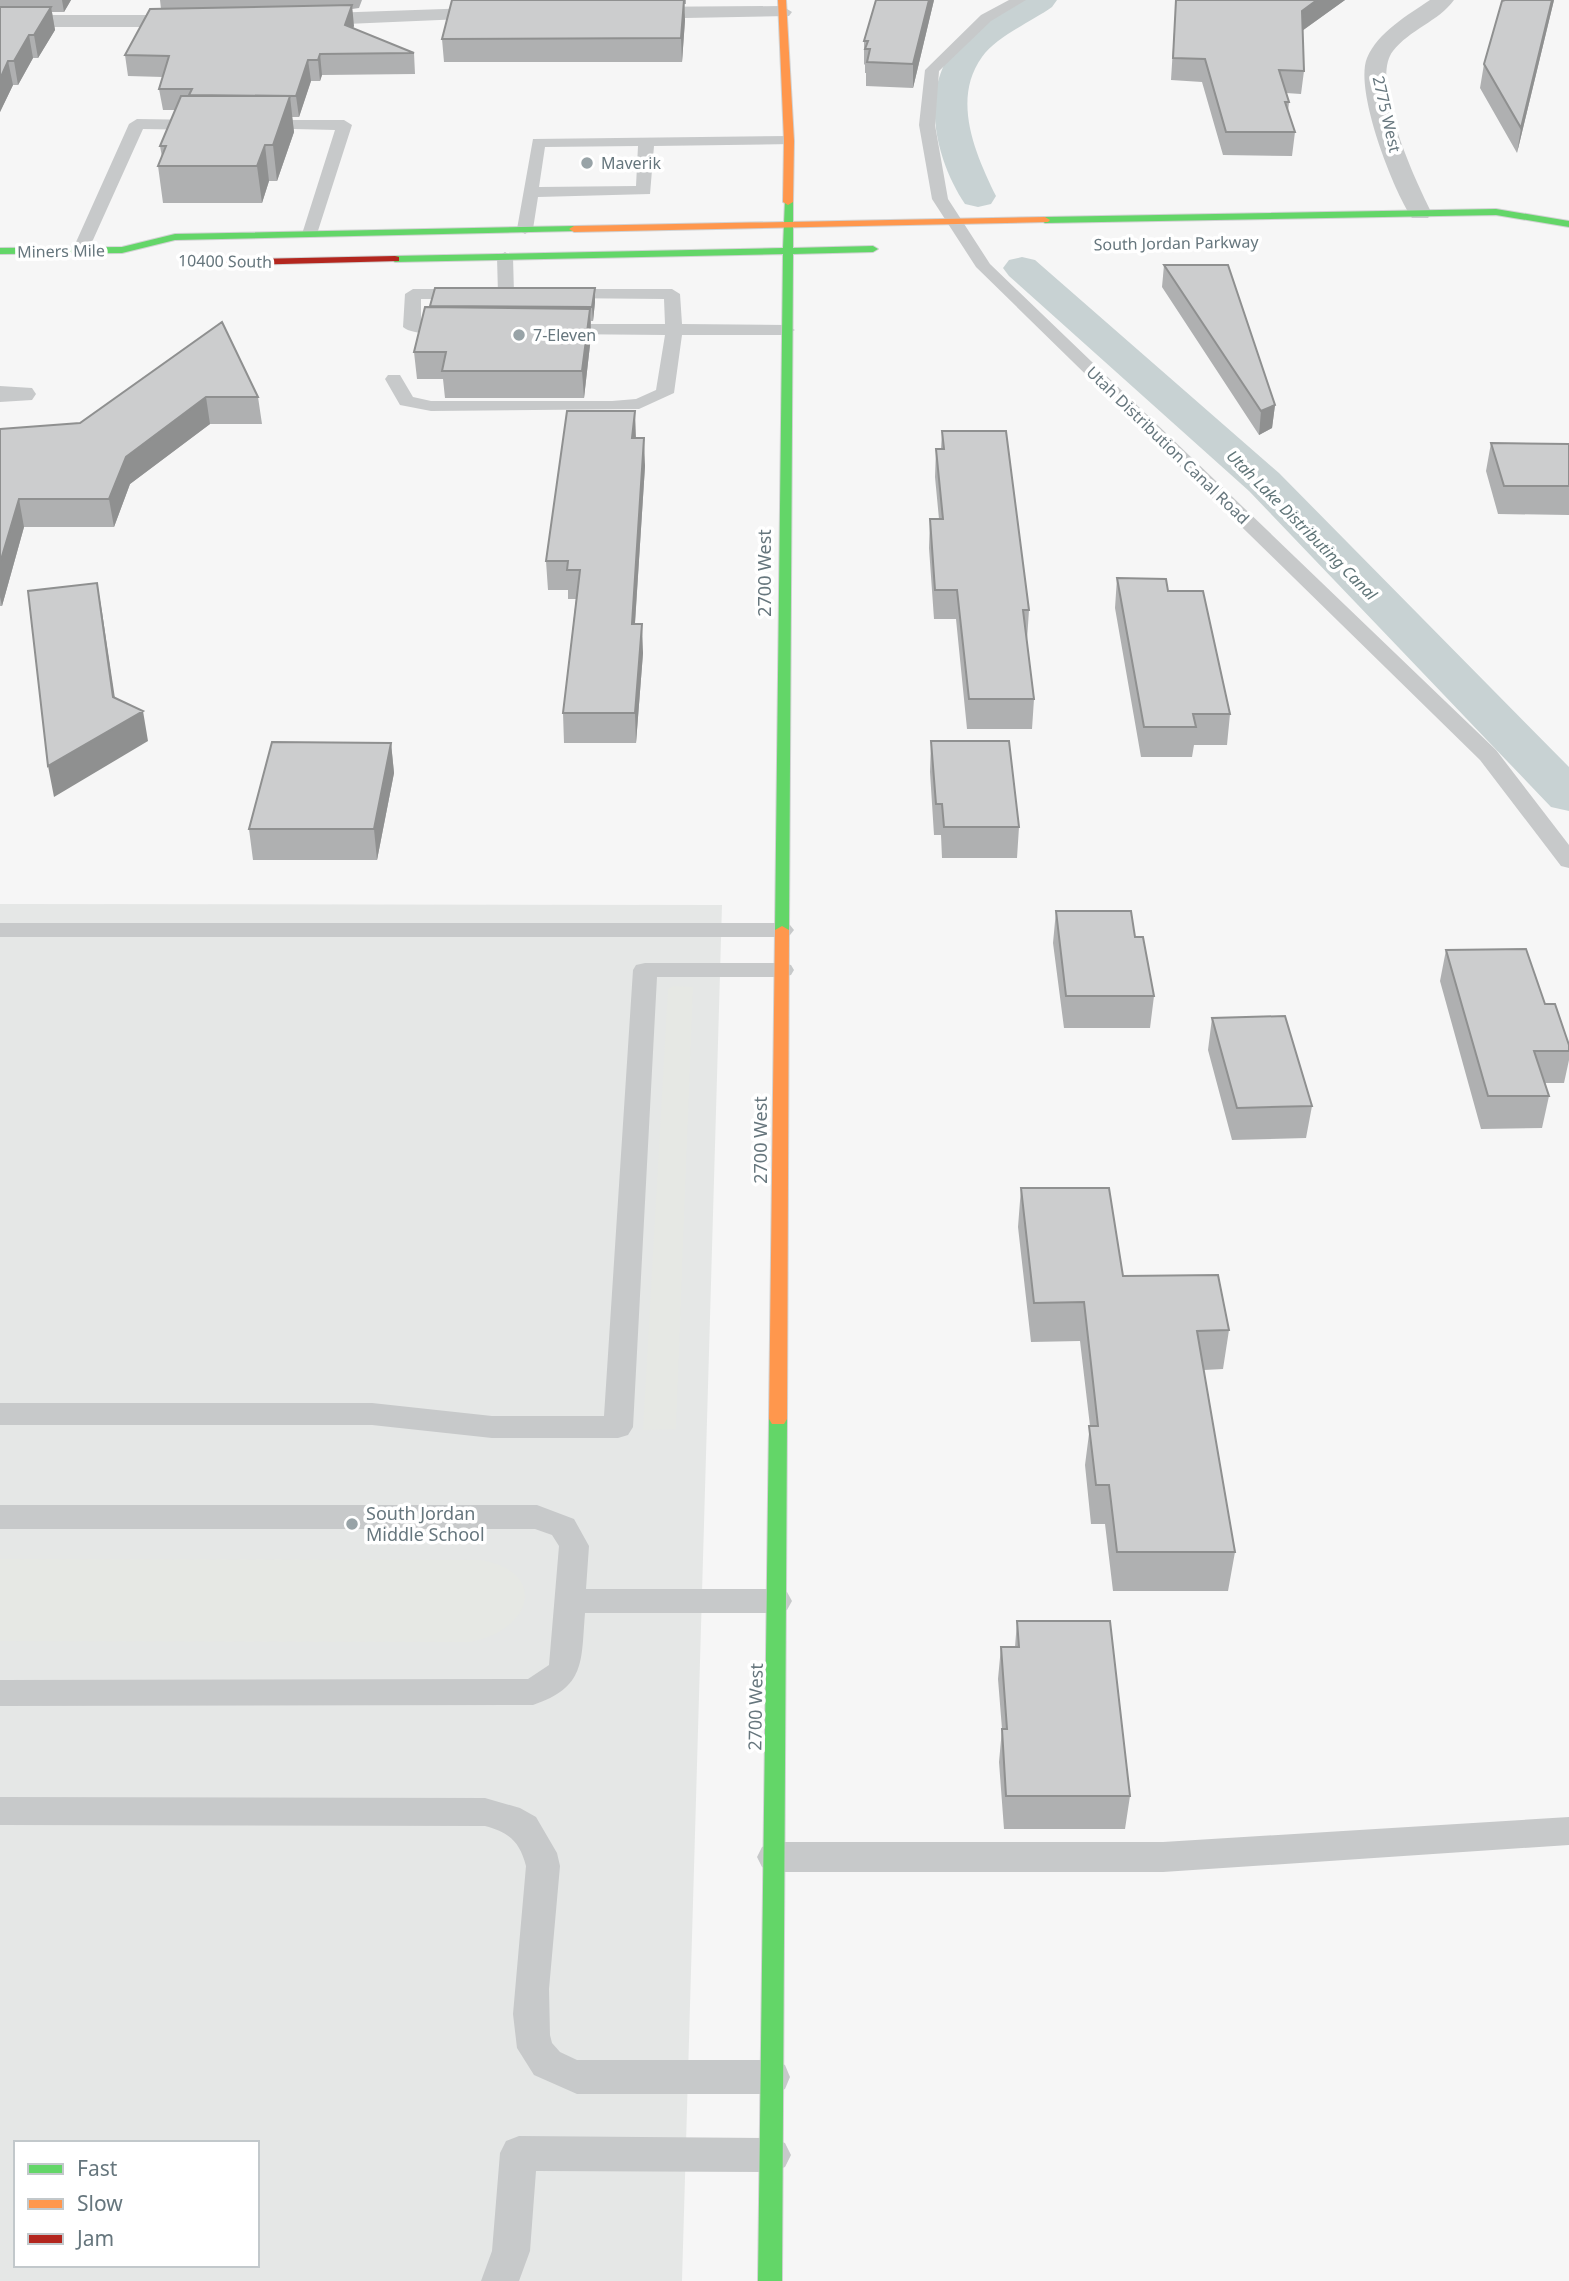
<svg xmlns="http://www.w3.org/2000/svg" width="1569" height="2281" font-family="'Noto Sans',sans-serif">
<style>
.built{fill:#e5e7e6;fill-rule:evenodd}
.green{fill:#e6e8e4}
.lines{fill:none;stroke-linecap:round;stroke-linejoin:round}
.canal{fill:#c8d2d3;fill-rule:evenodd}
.fast-casing{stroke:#d1d2d3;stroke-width:2}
.slow-casing{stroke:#d1d2d3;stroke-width:2}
.jam-casing{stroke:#d1d2d3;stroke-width:2}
.lane{fill:#c7c9ca;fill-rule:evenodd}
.street{fill:#c7c9ca;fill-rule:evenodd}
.fast{fill:#63d668;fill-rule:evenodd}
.slow{fill:#ff974d;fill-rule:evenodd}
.jam{fill:#b3261e;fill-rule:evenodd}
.wall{fill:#afb0b1}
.shaded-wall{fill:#8f9090}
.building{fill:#cccdce;stroke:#8f9090;stroke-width:2}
.poi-dot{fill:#98a3a7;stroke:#fff;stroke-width:2.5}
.labels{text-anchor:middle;stroke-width:7;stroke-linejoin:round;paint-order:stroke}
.far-street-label{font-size:16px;fill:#66767d;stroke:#fff}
.far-poi-label{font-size:16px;fill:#66767d;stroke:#fff;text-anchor:start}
.far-water-label{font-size:16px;font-style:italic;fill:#607578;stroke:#fff}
.street-label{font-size:18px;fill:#66767d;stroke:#fff}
.poi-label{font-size:18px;fill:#66767d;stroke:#fff;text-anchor:start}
</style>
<rect width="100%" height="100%" fill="#f6f6f6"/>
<!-- built -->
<path class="built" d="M0,904L722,905L682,2281H0ZM16,2143H257V2265H16Z"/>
<!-- green -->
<path class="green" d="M673,986L693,987L676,1429L643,1430L668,989Z
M0,1559L481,1560C551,1573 530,1632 469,1642L0,1641Z"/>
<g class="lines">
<!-- canal -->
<path class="canal" d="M1020,0H1057L1052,7C1031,22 997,36 982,57C951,100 976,155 996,196L991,204L978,207L965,204C935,159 918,87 959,43C976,26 1000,13 1020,0Z
M1022,257L1035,260L1279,473L1569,767V811L1551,807L1249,491L1009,276L1003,268L1009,260Z"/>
<!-- fast casing -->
<g class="fast-casing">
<path id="fast" d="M785,200L793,202V248L873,246L878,249L873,252L793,254L789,930L782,934L775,930L783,254L395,262L390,259L395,256L783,248Z
M1496,209L1569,221V227L1496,215L1045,223L1040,220L1045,217Z
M574,226L577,227V231L175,240L122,253L0,254V248L122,247L175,234Z
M778,1413L784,1414L787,1419L782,2281H758L769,1419L772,1414Z"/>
</g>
<!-- slow casing -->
<g class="slow-casing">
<path id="slow" d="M778,0H786L794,141L793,202L788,205L783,202L784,141Z
M1045,217L1050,220L1048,222L574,232L569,229L574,226Z
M782,926L789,930L787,1419L784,1424H772L769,1419L775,930Z"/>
</g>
<!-- jam casing -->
<g class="jam-casing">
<path id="jam" d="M395,256L399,257V261L202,266L197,263L202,260Z"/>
</g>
<!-- lane -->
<path class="lane" d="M1009,0H1026L991,21L939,71L935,125L948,199L990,264L1496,750L1569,845V868L1561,866L1480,760L976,267L932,199L919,125L925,70L981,15Z
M137,119L205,120L213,125L205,130L143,129L88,251L80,256L74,255L72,251L129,124Z
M257,120H344L352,125L316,237H304L302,234L335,130L252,128L249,125Z
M789,136L794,138V144L654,146L650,194L538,197L533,229L525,234L517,229L533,139ZM638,146L636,186L539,187L545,147Z
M505,252L513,257L514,294L506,299L498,294L497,257Z
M413,289H469L477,294L469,299H421V322H455L464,327C455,336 412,336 403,327L405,294Z
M560,289H672L680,294L682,324L786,325L795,330L786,335H682L674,393L639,409L431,411L400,405L385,379L388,375H400L413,397L431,401H612L636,399L656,390L665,335L557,334L548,329L557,324H665L664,299L554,298L552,294L554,290Z
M0,923H782L790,925L794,930L790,935L782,937H0Z
M645,963H782L791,965L794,970L791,975L782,977H657L633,1427L628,1435L618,1438H492L372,1425H0V1403H372L492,1416H604L633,970L636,965Z
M0,1505H537L574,1519L589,1546L586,1589H776L787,1592L792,1601L787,1610L776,1613H585C581,1662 586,1687 533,1705L0,1706V1680L528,1679L549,1665L559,1546L552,1535L535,1529H0Z
M0,1797L485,1798L520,1808L536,1817L557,1853L560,1866L549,1989L550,2035L552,2043L560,2052L577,2060H772L785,2065L790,2077L785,2089L772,2094H577L534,2075L517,2048L513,2014L526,1866C520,1842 509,1832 485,1826L0,1825Z
M1569,1817V1845L1163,1872H774L762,1867L757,1857L762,1847L774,1842H1163Z
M519,2136L772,2138L785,2143L791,2155L785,2167L772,2172L536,2171L530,2251L519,2281H481L492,2251L500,2153L506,2141Z"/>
<!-- street -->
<path class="street" d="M1430,0H1454C1439,21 1409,30 1393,51C1369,81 1416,182 1432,213L1428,218H1412C1393,190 1354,90 1367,58C1378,32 1408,15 1430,0Z
M782,6L792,12L789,16L632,19L622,13L632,7Z
M502,7L509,9L512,13L509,17L300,26L290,20L300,14Z
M0,15H194L204,21L194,27H0Z
M0,386L32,388L36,394L32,400L0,402Z"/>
<!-- fast -->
<use href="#fast" class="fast"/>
<!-- slow -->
<use href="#slow" class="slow"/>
<!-- jam -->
<use href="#jam" class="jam"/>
</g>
<!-- wall -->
<path class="wall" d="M0,0H71L64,12H52L55,30L38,58H33L18,85H13L0,112Z
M160,0H362L359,8L352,9L353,28L414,53L415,74L322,75L320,81H311L299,117H292L294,132L277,181H269L262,203H163L158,166L162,157L160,146L175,110H163L159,89L163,77L128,76L125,55L161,9Z
M452,0H686V4H684L685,20L682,62H444L442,39Z
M934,0L913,88L866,86V73H865V65L864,64V41Z
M1176,0H1345L1302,31L1304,71L1301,94L1286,93L1289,102L1288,112L1295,132L1292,156L1223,155L1202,82L1171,80Z
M1505,0H1554L1517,153L1480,88L1484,64Z
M1164,265L1275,405L1272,428L1259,435L1162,287Z
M595,302L593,321H591V336L584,398H445L443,379H417L414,352L430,306Z
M222,322L258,397L262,424H210L130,484L114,527H24L2,606H0V429L80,423Z
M942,431L1029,610L1027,640L1034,699L1032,729H967L956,619H934L929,548L930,519H939L935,477L936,449H941Z
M636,438L645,466L635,624L643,653L636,743H564L563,713L576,599H568V590H548L546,561Z
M1491,443L1569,444V515L1498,514L1486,471Z
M1117,578L1168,591L1230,714L1227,745H1194L1192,757H1141L1115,608Z
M931,741L1019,827L1017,858H942L941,835H934L930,772Z
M391,743L394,773L377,860H253L249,829Z
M1056,911L1135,937L1154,996L1150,1028H1064L1053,943Z
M1446,950L1545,1004L1569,1045V1060L1564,1083H1545L1549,1096L1542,1128L1481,1129L1440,981Z
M1212,1018L1312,1106L1306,1138L1232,1140L1208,1050Z
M1021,1188L1123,1276L1229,1330L1223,1369L1204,1370L1235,1552L1228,1591H1113L1105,1524H1091L1085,1465L1090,1426L1080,1341L1031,1342L1018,1227Z
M1017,1621L1130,1796L1125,1829H1004L999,1762L1002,1729L998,1679L1001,1647H1015Z"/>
<!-- shaded-wall -->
<path class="shaded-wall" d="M62,0H71L64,12Z
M684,0L685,20L682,62L681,38Z
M929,0H934L913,88V64Z
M1317,0H1345L1299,33L1302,11Z
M1552,0H1554L1517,153L1521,128Z
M352,5L354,26L348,46L345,25Z
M51,7L55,30L38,58L34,35Z
M29,35L33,58L18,85L14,61Z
M320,54L322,75L320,81L318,60Z
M308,60L311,81L299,117L296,96Z
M8,61L13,85L0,112V79Z
M290,96L294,132L277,181L273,145Z
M265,145L269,181L262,203L257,166Z
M595,288V302L593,321L592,307Z
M590,309L591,336L584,398L582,371Z
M206,397L210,424L130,484L114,527L109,499L126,457Z
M1275,405L1272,428L1259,435L1261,411Z
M635,411L636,439L632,438Z
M644,438L645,466L633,653L632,624Z
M19,499L24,527L2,606L0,597V563Z
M97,583L102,612L119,725L143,711L148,741L54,797L48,766L113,697Z
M642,624L643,653L636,743L635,713Z
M391,743L394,773L377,860L374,829Z"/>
<!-- building -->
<path class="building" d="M452,0H684L681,38L442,39Z
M876,0H929L913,64L867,62L870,49H865L868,41H864Z
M1176,0H1317L1302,11L1304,71L1279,70L1289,102H1285L1295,132H1226L1205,59L1173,58Z
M1505,0H1552L1521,128L1484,64L1502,1Z
M352,5L345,25L414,53L320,54L318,60H308L296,96L189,95L192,89H159L169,56L125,55L150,9Z
M0,7H51L34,35H29L14,61H8L0,79Z
M181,96H290L273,145H265L257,166H158L166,146H160Z
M1164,265H1228L1275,405L1261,411Z
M435,288H595L592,307L430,306Z
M425,307L590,309L582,371H442L446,352H414Z
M222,322L258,397H206L126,457L109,499H19L0,563V429L80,423Z
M567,411H635L632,438H644L632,624H642L635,713H563L580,570H567L568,561H546Z
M942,431H1006L1029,610H1023L1034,699H969L957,590H935L930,519H943L936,449H944Z
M1491,443L1569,444V486H1504Z
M1117,578L1166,579L1168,591H1203L1230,714H1193L1196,727H1144Z
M97,583L113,697L143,711L48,766L28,591Z
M931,741H1009L1019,827H944L942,804H936Z
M272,742L391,743L374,829H249Z
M1056,911H1131L1135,937H1143L1154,996H1066Z
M1526,949L1545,1004H1555L1569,1045V1051H1534L1549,1096H1488L1446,950Z
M1285,1016L1312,1106L1237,1108L1212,1018Z
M1021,1188H1109L1123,1276L1218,1275L1229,1330L1197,1331L1235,1552H1117L1109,1485H1096L1089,1426H1098L1084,1302L1034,1303Z
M1017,1621H1110L1130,1796H1006L1002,1729H1007L1001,1647H1019Z"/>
<!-- markers -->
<g class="poi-dot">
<circle cx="587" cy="163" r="7"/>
<circle cx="519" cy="335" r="7"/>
<circle cx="352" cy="1524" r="7"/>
</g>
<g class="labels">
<!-- far-street labels -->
<g class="far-street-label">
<text transform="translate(1387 114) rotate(77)" y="6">2775 West</text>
<text transform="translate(1176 243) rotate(-1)" y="6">South Jordan Parkway</text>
<text transform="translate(61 251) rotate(-1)" y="6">Miners Mile</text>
<text transform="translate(225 261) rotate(1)" y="6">10400 South</text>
<text transform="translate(1168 445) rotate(44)" y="6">Utah Distribution Canal Road</text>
</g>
<!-- far-poi labels -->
<g class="far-poi-label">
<text x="601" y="169">Maverik</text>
<text x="533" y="341">7-Eleven</text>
</g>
<!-- far-water labels -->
<g class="far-water-label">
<text transform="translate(1302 525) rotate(45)" y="6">Utah Lake Distributing Canal</text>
</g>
<!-- street labels -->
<g class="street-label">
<text transform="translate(765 573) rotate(-90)" y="6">2700 West</text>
<text transform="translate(761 1140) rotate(-90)" y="6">2700 West</text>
<text transform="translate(756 1707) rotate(-89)" y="6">2700 West</text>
</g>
<!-- poi labels -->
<g class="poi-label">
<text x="366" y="1520">South Jordan<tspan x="366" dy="21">Middle School</tspan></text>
</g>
</g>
<!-- legend -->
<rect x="14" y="2141" width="245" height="126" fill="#ffffff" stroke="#c2c8cb" stroke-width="2"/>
<rect x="28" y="2164" width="35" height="10" fill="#63d668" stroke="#c2c8cb" stroke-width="2"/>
<text x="77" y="2176" font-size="21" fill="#66767d">Fast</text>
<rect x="28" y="2199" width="35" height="10" fill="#ff974d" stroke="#c2c8cb" stroke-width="2"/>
<text x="77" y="2211" font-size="21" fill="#66767d">Slow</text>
<rect x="28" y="2234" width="35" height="10" fill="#b3261e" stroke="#c2c8cb" stroke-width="2"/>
<text x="77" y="2246" font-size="21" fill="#66767d">Jam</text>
</svg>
